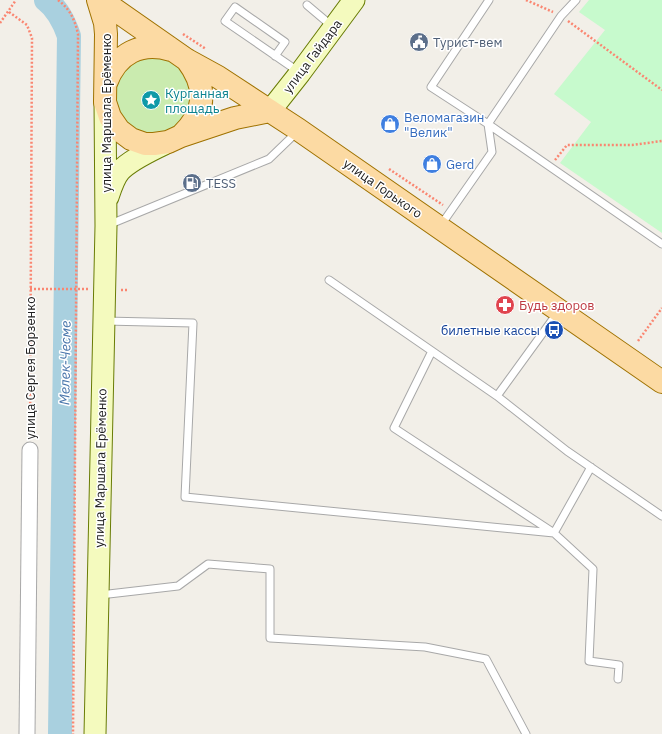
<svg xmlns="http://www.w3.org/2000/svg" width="662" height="734" font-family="'IBM Plex Sans',sans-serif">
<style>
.grass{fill:#caebaf}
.park{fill:#c7facd}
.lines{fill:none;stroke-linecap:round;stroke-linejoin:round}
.river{stroke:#a9d0df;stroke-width:24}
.service-casing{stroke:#a8a8a8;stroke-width:9}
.minor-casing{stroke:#a8a8a8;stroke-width:17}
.secondary-casing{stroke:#697c05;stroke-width:23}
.primary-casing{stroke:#9f7200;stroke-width:24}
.path{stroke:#fa8671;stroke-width:2.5;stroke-dasharray:2 2;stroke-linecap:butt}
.service{stroke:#fff;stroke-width:7}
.minor{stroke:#fff;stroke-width:15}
.secondary{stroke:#f4fabe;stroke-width:21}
.primary{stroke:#fcdaa3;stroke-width:22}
.labels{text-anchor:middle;stroke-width:3;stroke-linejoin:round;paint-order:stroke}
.service-label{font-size:13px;fill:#4e5e75;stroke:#fff;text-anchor:start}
.street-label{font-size:13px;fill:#212121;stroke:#fff}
.culture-label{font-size:13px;fill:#0d838f;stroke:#fff;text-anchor:start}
.shop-label{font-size:13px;fill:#366cbe;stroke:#fff;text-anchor:start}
.health-label{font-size:13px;fill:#be3a42;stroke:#fff;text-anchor:start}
.transit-label{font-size:13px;fill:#164399;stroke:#fff;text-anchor:end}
.water-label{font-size:14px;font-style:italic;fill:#4976ab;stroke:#fff}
</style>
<rect width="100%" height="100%" fill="#f2efe8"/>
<!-- grass -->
<path class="grass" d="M145,56L168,58L187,75L193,101L182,124L162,135L138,134L115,110L113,85L125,66Z"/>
<!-- park -->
<path class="park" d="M589,0H662V233L560,163L591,122L554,94L605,30L579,12Z"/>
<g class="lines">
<!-- river -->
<path class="river" d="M46,0C58,9 64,22 69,36L60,734"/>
<!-- service casing -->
<g class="service-casing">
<path id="service" d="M489,0L431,87L488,124L662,244
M307,5L333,27
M275,56L285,42L235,7L225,21L299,72
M108,225L269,159L297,132
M441,225L492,152L488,124L561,16L576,0
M329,280L497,396L558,312
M105,321L193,323L185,497L554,533L591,467
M432,351L394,428L554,533L593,569L589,661L619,665L618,679
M497,396L567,451L662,516
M100,595L178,586L208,564L270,569V638L425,647L486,659L526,734"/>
</g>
<!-- minor casing -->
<g class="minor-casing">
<path id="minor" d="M27,734L30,450"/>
</g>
<!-- secondary casing -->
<g class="secondary-casing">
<path id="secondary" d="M270,111L300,73L354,0
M108,197C111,188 114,178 120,171C131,159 153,150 168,142
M95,734L106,226L105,102"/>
</g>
<!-- primary casing -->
<g class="primary-casing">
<path id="primary" d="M98,0L105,23L106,34L105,102L110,117L119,130L131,139L145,144H154L168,142L181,136L235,118L270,111
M101,0L187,60L218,77L299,130L662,382
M106,83C117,53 141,41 171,50
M181,136C206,112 208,88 187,60"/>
</g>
<!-- path -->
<path class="path" d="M58,0C70,9 75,20 78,34L73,734
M526,0L553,12
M9,12L27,25L32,38L30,437
M568,21L662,90
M0,23L16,0
M183,34L206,49
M555,160L567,145H632L662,141
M389,169L443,205
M30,289H88
M121,290H127
M638,341L662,308"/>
<!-- service -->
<use href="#service" class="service"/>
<!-- minor -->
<use href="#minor" class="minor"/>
<!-- secondary -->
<use href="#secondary" class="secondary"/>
<!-- primary -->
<use href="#primary" class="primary"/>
</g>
<!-- icons -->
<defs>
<g id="civic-disc" transform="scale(1)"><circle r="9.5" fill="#5c6f8a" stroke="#fff"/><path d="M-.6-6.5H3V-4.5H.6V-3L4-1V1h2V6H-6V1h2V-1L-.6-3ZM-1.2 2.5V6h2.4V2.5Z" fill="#fff"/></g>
<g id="sight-disc" transform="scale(1)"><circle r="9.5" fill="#0f9aa8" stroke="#fff"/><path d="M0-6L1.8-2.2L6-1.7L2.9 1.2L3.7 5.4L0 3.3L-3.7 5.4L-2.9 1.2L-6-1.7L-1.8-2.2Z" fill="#fff"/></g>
<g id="shop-disc" transform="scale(1)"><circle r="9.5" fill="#3f7fe0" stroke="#fff"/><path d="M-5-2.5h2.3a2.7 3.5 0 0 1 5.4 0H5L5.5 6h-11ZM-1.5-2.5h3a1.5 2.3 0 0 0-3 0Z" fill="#fff"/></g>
<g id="fuel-disc" transform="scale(1)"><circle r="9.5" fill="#5c6f8a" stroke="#fff"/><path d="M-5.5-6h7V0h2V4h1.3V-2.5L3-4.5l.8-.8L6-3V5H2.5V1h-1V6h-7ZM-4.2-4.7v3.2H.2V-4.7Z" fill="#fff"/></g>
<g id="pharmacy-disc" transform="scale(1)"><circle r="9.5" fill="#e0444e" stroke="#fff"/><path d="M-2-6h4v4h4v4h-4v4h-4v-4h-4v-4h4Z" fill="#fff"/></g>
<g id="bus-disc" transform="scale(1)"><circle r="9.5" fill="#1a4fb4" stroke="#fff"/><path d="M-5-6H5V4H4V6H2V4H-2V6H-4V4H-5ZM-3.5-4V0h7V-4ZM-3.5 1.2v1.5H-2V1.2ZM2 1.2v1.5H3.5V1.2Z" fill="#fff"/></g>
</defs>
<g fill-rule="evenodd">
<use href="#civic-disc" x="419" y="42"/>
<use href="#sight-disc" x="151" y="100"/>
<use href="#shop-disc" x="390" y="124"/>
<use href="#shop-disc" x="432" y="164"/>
<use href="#fuel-disc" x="192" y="183"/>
<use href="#pharmacy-disc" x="505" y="305"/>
<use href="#bus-disc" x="554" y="330"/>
</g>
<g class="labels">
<!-- service labels -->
<g class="service-label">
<text x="433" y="47">Турист-вем</text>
<text x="206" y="188">TESS</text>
</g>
<!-- street labels -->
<g class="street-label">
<text transform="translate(312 56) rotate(-53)" y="5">улица Гайдара</text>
<text transform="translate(106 113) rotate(-90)" y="5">улица Маршала Ерёменко</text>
<text transform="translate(383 188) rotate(35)" y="5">улица Горького</text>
<text transform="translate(30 368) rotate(-90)" y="5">улица Сергея Борзенко</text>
<text transform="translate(100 468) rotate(-89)" y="5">улица Маршала Ерёменко</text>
</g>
<!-- culture labels -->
<g class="culture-label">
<text x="165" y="98">Курганная<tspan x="165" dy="15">площадь</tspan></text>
</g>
<!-- shop labels -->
<g class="shop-label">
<text x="404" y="122">Веломагазин<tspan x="404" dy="15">"Велик"</tspan></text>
<text x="446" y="169">Gerd</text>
</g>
<!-- health labels -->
<g class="health-label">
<text x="519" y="310">Будь здоров</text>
</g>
<!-- transit labels -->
<g class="transit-label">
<text x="540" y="335">билетные кассы</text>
</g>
<!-- water labels -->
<g class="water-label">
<text transform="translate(65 363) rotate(-89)" y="5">Мелек-Чесме</text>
</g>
</g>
</svg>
